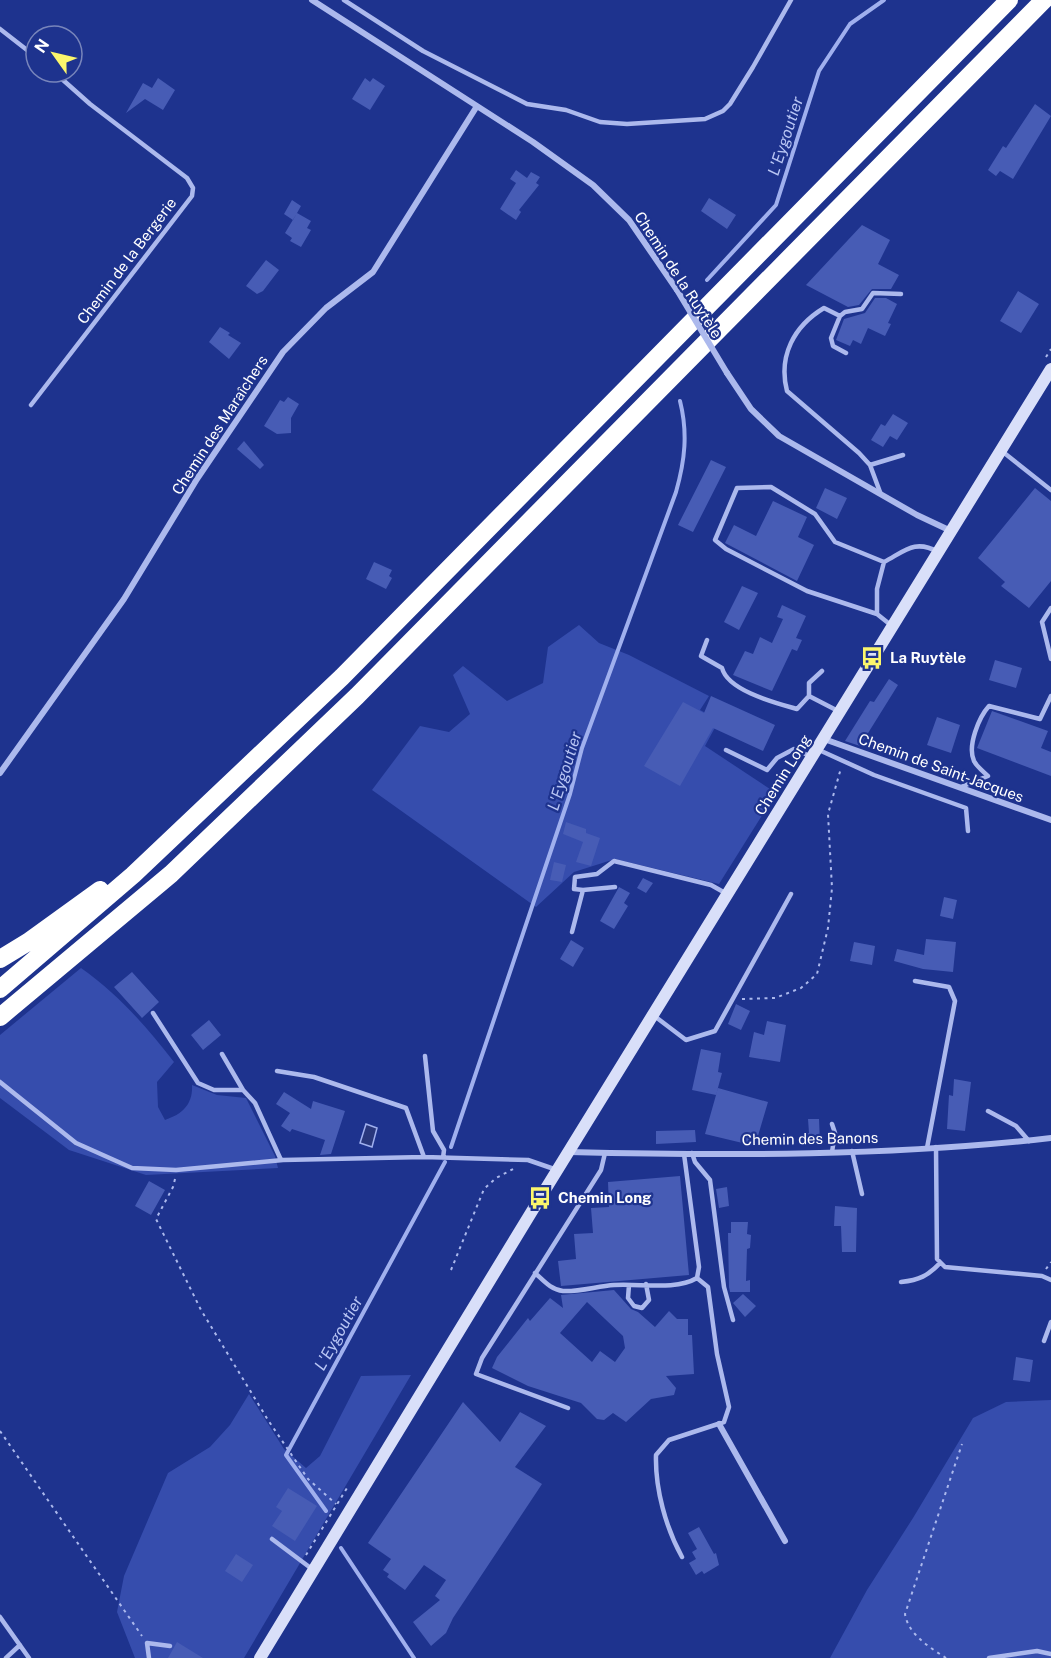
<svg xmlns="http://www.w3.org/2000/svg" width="1051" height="1658" font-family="'Public Sans',sans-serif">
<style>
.green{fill:#364dad}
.water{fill:#29377c;stroke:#a0b0ee;stroke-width:1.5}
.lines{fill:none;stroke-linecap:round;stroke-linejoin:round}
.stream{stroke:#a0b0ee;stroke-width:4}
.building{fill:#475cb5;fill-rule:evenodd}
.path{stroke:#acb9ed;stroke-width:2;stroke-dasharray:3 4.5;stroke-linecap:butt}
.lane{stroke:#acb9ed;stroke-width:4.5}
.street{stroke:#acb9ed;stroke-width:6}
.secondary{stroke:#d9dff9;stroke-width:12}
.highway{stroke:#fff;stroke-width:18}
.street-bridge{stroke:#acb9ed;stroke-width:6}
.labels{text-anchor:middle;stroke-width:4.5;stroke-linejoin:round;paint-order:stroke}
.street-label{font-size:15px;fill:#fff;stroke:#1e338e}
.poi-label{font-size:15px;font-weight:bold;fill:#fff;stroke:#1e338e;text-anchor:start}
.water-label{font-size:16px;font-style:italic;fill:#b8c5f4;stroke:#1e338e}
</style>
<rect width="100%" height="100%" fill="#1e338e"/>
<!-- green -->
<path class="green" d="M579,625L599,643L629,655L709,696L700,710L719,720L705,746L776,793L719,884L615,859L574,872L536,907L372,790L420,726L449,732L470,714L453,675L463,666L507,701L543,683L548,647Z
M81,968C119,995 145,1025 174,1062L157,1082L158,1107L165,1120C183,1114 193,1104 192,1085L217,1095L246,1098L275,1156L278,1168L146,1175L69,1150L0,1098V1035Z
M411,1375L244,1658H135L117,1612L124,1576L168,1473L210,1447L230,1425L249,1394L284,1449L306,1468L320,1456L361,1376Z
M1051,1400V1658H830L867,1590L913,1518L973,1418L1006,1402Z"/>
<!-- water -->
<path class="water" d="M366,1124L377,1128L372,1147L360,1143Z"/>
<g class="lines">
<!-- stream -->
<path class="stream" d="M707,280L776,205L819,71L850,24L884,0
M451,1147L570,794L582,748L676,492C685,460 688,433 680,401
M326,1511L286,1455L445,1162
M341,1548L414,1658"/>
</g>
<!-- building -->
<path class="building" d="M158,78L175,90L163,110L145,99L126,113L143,83L152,88Z
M365,78L370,82L373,78L385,86L370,110L352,99Z
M1035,104L1051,116L1013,179L1000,171L996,176L988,170L1003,146L1006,148Z
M516,170L527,178L531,172L540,177L536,183L539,185L519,210L521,212L516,220L500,209L516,183L510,179Z
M709,198L736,215L727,229L701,211Z
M292,200L301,206L293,220L284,214Z
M297,213L311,221L307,228L311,230L301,247L290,241L292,238L285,233Z
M862,225L890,240L878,264L899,275L891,289H872L859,305L848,307L806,285Z
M266,260L279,270L263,291L257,294L246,286Z
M1018,291L1039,304L1021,333L1000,321Z
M875,298H886L897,304L888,323L891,324L885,336L868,328L861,344L853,340L850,346L836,340L844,319L865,313Z
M220,327L230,333L228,335L241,343L229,359L209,342Z
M288,397L299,404L291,418V433L277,434L264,426L280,400L284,402Z
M893,414L908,423L897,440L890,436L883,447L871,440L881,424L885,426Z
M244,441L264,465L260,469L237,449Z
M711,460L726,467L693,532L678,525Z
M825,488L847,498L837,519L816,508Z
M1035,488L1051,501V581L1029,608L1001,586L1005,582L978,558Z
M773,501L807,517L798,537L814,545L797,581L725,543L734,525L756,536Z
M374,562L392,570L389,576L392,578L386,589L366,579Z
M742,586L758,593L739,630L724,622Z
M782,605L806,616L796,638L802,640L797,651L792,649L772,691L733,675L745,651L753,654L760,637L772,643L783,619L777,617Z
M995,660L1022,668L1016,688L989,680Z
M889,679L898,685L860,746L845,741L870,701L874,702Z
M711,696L775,725L763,751L713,728L680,786L644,766L683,702L704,713Z
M992,711L1048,731L1041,748L1051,752V776L977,748Z
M937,717L960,725L951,753L927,745Z
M566,822L586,829V833L600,838L591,866L576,862L583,842L563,834Z
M554,862L566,865L562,882L550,880Z
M643,878L653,883L646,893L637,888Z
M619,887L630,893L624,903L628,906L614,929L600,921Z
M944,897L957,900L953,919L940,916Z
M926,939L956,942L953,972L923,969L894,961L897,949L924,955Z
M571,940L584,948L573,967L560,959Z
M854,942L875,946L872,965L850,961Z
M132,972L159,1002L142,1018L114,987Z
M736,1004L750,1011L741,1030L728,1024Z
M209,1020L221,1035L203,1050L191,1035Z
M767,1021L786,1025L780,1062L749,1057L754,1032L764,1035Z
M701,1049L721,1053L718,1072L722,1073L716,1095L692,1090Z
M954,1079L971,1082L965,1131L947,1129L949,1095L953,1096Z
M718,1088L768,1102L755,1146L705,1134Z
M284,1092L311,1109L313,1101L345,1111L331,1154L320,1155L325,1140L292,1129L290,1132L281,1126L290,1113L276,1104Z
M808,1119H819L820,1144L804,1145V1133H809Z
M695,1130L696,1142L656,1144V1131Z
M680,1176L689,1275L561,1286L558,1261L576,1259L574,1234L593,1233L591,1208L609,1207L608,1182Z
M149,1181L165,1190L151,1215L135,1206Z
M727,1187L729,1206L719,1208L716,1189Z
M835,1206L857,1208L856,1252H842L841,1226H834Z
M731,1222H748L747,1234L751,1235L750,1248L747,1249L746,1281L750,1280V1292H730L729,1287L728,1233H731Z
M614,1290L631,1309L638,1312L655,1327L669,1311L677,1319H688V1335H692L694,1374L666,1376L676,1388L674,1395L651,1399L626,1422L613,1413L604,1420L597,1419L581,1403L528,1386L492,1368L497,1357L528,1318L530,1321L550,1298L563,1308L561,1295ZM587,1302L623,1336L625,1348L615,1362L600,1351L592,1362L560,1333Z
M743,1294L756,1306L745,1317L733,1303Z
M1016,1357L1033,1360L1030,1382L1013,1380Z
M463,1402L500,1442L520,1412L546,1426L515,1467L542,1484L453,1618L446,1633L431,1646L413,1622L440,1600L435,1596L446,1580L424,1565L405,1590L387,1577L389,1574L383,1570L391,1559L368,1543Z
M288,1488L317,1506L295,1541L272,1526L282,1511L276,1507Z
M699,1527L714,1554L716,1553L719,1565L704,1574L702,1571L696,1575L689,1563L696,1559L692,1552L697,1549L688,1533Z
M236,1554L253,1565L242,1582L225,1571Z
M177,1642L203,1658H168Z"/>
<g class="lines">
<!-- path -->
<path class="path" d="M1046,357L1051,349
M742,999L775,998L801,988L817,974L828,928L832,888L828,814L841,768
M175,1179L173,1187L156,1219L201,1310L268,1420L308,1479L336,1504
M1046,1269L1051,1262
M451,1270L484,1189L496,1178L515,1168
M0,1431L142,1636
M306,1555L347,1488
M946,1658C929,1647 908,1634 905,1614L962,1444"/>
<!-- lane -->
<path class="lane" d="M344,0L423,51L527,104L566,110L600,122L627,124L705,119L723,111L730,104L753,67L791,0
M0,29L36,57
M840,316L845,312L862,309L873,293L901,294
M846,353L833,346L831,338L840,316L824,308C794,326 778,356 787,391L859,453L870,465L880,492
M31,405L192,196L193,188L187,178L90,104L54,72
M1003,452L1051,490
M870,465L903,455
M1051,608L1042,622L1051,659
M877,614L807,591L726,549L715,540L737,488L771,487L815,514L835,542L884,562
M892,626L877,614V589L884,562C905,551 915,539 938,552
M707,640L701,656L722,668C728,691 776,703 797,709L809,696L840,712
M809,696V683L822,671
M726,750L767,770L777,758L794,749L812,757
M819,750L874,775L966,808L968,831
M961,787L988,776C984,772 977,767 974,761C967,746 979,717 989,706L1040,719L1051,696
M583,890L615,887
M572,932L583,890L574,889L575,877L597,874L614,861L711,885L727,894
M915,981L949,987L955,1001L927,1148
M153,1013L198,1083L214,1090H243L255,1103L281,1160
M653,1015L686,1040L715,1031L791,894
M222,1054L243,1090
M425,1056L433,1131L444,1150L443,1158
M277,1071L314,1077L406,1108L424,1157
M0,1082L76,1143L132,1168L176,1170L283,1160L424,1157L528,1160L557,1170
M988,1111L1016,1126L1029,1141
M936,1147L937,1259L945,1267L1042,1276L1051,1280
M852,1151L862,1194
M832,1152L835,1133L832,1124
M692,1153L695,1162L710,1180L724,1287L733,1320
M535,1273C543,1280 551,1290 563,1291C579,1292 598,1286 614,1285C639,1283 675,1291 697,1278L699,1267L684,1154
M901,1282C919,1280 928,1276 940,1263
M629,1285L628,1298L634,1306L642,1308L649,1300L646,1284
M1044,1341L1051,1322
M568,1408L476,1374L482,1358L601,1170L605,1153
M272,1539L312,1569
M682,1557C666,1528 655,1489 656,1455L669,1440L724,1422L729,1407L717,1354L708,1287L697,1278
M0,1617L29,1658
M6,1658L20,1645
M149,1658L147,1643L170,1646
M989,1658L1037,1651L1051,1654"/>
<!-- street -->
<path class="street" d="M312,0L533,142L593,185L629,220L677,290
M727,373L751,409L779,436L917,515L951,531
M824,739L1051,820
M0,773L124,599L197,479L283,352L326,308L373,272L477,106
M569,1152C729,1156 892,1156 1051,1138
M719,1424L785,1541"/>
<!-- secondary -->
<path class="secondary" d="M260,1658L540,1198L1051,369"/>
<!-- highway -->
<path class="highway" d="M0,959L28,942L100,890
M0,989L133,875L342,677L1009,0
M0,1017L171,874L357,696L1044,0"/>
<!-- street-bridge -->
<path class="street-bridge" d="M677,290L727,373"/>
</g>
<!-- icons -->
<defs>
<g id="bus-bare" transform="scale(1.8)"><path d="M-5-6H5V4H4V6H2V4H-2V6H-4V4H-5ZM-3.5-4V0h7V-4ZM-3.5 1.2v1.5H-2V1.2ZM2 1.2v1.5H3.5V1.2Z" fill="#fbf66c" stroke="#1e338e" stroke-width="2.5" paint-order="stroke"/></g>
</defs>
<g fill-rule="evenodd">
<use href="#bus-bare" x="872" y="658"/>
<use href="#bus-bare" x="540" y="1198"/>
</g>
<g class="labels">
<!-- street labels -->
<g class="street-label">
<text transform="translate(127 261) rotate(-53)" y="5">Chemin de la Bergerie</text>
<text transform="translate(678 275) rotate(57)" y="5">Chemin de la Ruytèle</text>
<text transform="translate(220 425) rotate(-57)" y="5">Chemin des Maraîchers</text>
<text transform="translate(941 768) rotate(20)" y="5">Chemin de Saint-Jacques</text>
<text transform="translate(783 775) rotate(-58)" y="5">Chemin Long</text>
<text transform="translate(810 1139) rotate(-1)" y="5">Chemin des Banons</text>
</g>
<!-- poi labels -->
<g class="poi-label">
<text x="890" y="663">La Ruytèle</text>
<text x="558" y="1203">Chemin Long</text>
</g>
<!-- water labels -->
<g class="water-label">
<text transform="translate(785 136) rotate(-72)" y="6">L'Eygoutier</text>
<text transform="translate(564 771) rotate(-73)" y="6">L'Eygoutier</text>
<text transform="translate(338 1333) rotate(-61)" y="6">L'Eygoutier</text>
</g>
</g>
<!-- north arrow -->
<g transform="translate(54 54) rotate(304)"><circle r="28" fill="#1e338e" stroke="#7885bb" stroke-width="1.5"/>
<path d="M0-4.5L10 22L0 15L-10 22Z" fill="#fbf66c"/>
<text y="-9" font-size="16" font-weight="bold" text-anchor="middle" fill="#ffffff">N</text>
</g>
</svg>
